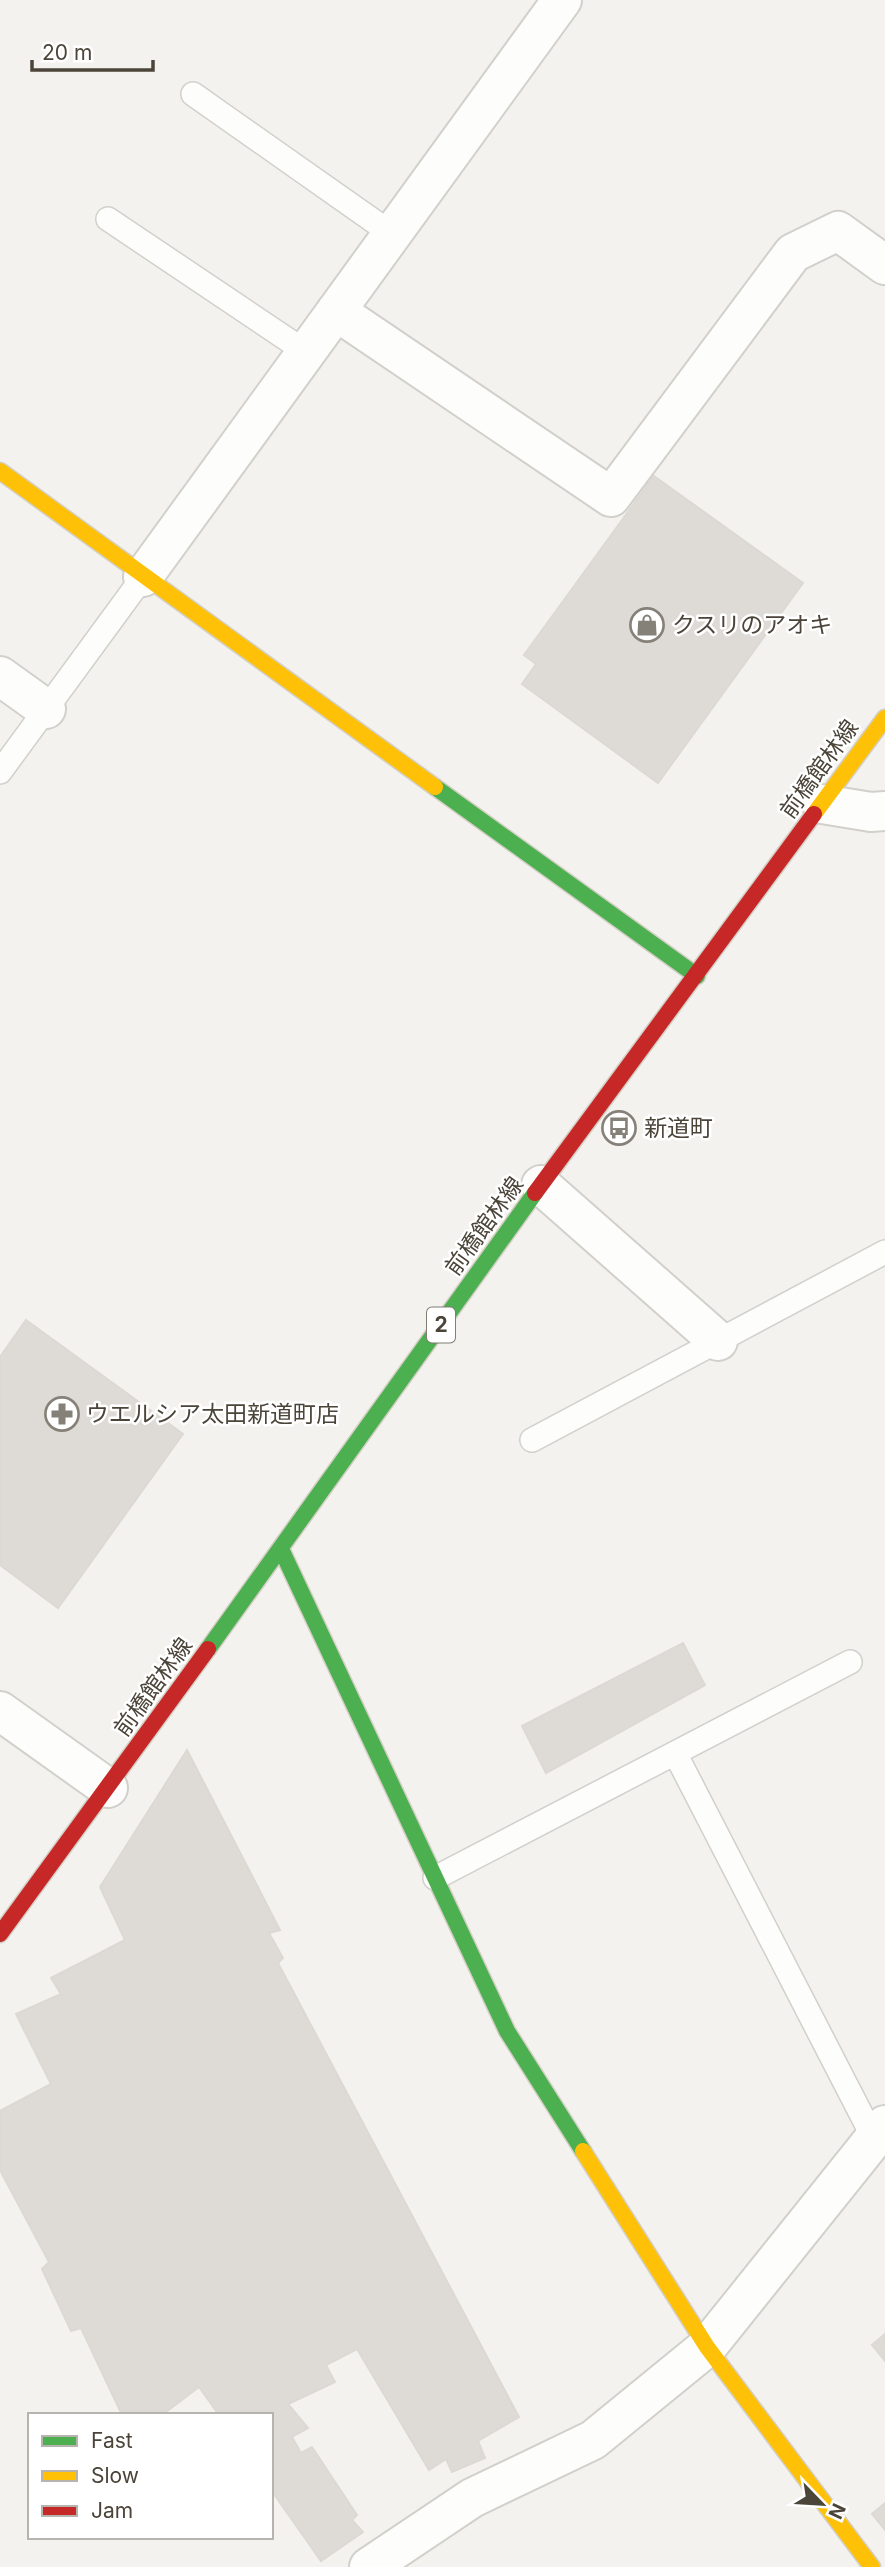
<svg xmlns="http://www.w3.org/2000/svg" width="885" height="2567" font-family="Inter,'Noto Sans JP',sans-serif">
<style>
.building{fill:#dedbd6;stroke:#dcd9d4;stroke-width:2}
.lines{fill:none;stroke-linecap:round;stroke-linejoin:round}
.lane-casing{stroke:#d2d0cb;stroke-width:26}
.street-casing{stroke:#d2d0cb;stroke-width:42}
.fast-casing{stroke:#d3cfc5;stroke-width:19}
.slow-casing{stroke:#d3cfc5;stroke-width:19}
.jam-casing{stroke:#d3cfc5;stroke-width:19}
.lane{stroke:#fdfdfc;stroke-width:23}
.street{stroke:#fdfdfc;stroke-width:38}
.fast{stroke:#4caf50;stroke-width:16}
.slow{stroke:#ffc107;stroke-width:16}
.jam{stroke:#c62828;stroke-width:16}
.labels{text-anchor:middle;stroke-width:5;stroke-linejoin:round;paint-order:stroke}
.shield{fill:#fff;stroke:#817c74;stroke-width:2}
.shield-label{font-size:21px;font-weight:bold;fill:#4b4439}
.poi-label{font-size:23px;fill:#4b4439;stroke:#fff;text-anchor:start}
.street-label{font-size:23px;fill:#4b4439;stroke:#fff}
</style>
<rect width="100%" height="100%" fill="#f4f2ee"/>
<!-- building -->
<path class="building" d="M654,476L803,583L658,783L522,684L536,664L524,655Z
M26,1320L183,1434L58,1608L0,1565V1357Z
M683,1643L705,1685L546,1773L522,1726Z
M187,1750L280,1930L269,1933L283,1958L278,1963L519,2417L478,2441L485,2458L452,2472L446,2459L429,2470L357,2349L326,2365L335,2382L288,2404L308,2428L292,2437L301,2453L312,2447L357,2515L352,2520L363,2532L321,2561L271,2490V2415H219L199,2387L162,2415H122L81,2328L71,2331L42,2269L49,2262L0,2170V2111L51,2084L16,2014L61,1994L51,1978L125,1940L100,1887Z
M885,2334V2361L872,2345Z
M885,2503V2530L872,2514Z"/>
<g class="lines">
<!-- lane casing -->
<g class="lane-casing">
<path id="lane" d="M193,94L392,234
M108,219L306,352
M0,772L143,577
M532,1440L885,1252
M675,1753L874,2139
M435,1878L850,1662"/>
</g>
<!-- street casing -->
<g class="street-casing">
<path id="street" d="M336,311L611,497L793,253L838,231L885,265
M143,577L562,0
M0,676L46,709
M822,804L871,812L885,811
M541,1185L718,1341
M0,1711L108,1788
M369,2567L472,2498L593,2440L707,2347L885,2125"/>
</g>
<!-- fast casing -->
<g class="fast-casing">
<path id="fast" d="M435,787L697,976
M281,1549L507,2031L583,2151
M208,1649L535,1193"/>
</g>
<!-- slow casing -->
<g class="slow-casing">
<path id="slow" d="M0,471L435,787
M814,814L885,718
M583,2151L707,2347L872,2567"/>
</g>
<!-- jam casing -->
<g class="jam-casing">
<path id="jam" d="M535,1193L814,814
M0,1934L208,1649"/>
</g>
<!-- lane -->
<use href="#lane" class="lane"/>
<!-- street -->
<use href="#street" class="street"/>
<!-- fast -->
<use href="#fast" class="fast"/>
<!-- slow -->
<use href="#slow" class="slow"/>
<!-- jam -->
<use href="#jam" class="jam"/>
</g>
<!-- icons -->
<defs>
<g id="shop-ring" transform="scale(1.75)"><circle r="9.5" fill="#fff" stroke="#868178" stroke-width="1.5"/><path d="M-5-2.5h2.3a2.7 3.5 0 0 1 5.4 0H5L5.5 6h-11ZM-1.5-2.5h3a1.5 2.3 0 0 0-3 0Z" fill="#868178"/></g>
<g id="bus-ring" transform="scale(1.75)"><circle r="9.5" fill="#fff" stroke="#868178" stroke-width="1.5"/><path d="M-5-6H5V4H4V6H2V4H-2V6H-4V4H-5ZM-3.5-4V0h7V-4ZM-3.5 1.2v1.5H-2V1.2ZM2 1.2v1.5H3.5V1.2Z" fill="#868178"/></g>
<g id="pharmacy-ring" transform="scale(1.75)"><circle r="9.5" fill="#fff" stroke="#868178" stroke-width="1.5"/><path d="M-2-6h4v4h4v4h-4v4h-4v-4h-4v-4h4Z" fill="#868178"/></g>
</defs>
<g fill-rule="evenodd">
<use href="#shop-ring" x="647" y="625"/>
<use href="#bus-ring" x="619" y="1128"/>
<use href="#pharmacy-ring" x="62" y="1414"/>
</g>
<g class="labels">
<!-- shield labels -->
<rect class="shield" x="427" y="1307.5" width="28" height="35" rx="5"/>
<g class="shield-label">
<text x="441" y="1332">2</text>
</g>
<!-- poi labels -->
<g class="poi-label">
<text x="672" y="633">クスリのアオキ</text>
<text x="644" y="1136">新道町</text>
<text x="86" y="1422">ウエルシア太田新道町店</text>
</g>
<!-- street labels -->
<g class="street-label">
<text transform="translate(819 769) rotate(-54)" y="8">前橋館林線</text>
<text transform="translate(484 1226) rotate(-54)" y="8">前橋館林線</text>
<text transform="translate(153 1687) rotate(-54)" y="8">前橋館林線</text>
</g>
</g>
<!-- legend -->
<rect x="28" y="2413" width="245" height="126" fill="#ffffff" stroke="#b7b4b0" stroke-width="2"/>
<rect x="42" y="2436" width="35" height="10" fill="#4caf50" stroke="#b7b4b0" stroke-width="2"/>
<text x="91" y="2448" font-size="21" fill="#4b4439">Fast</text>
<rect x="42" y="2471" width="35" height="10" fill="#ffc107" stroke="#b7b4b0" stroke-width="2"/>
<text x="91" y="2483" font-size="21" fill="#4b4439">Slow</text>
<rect x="42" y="2506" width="35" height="10" fill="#c62828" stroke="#b7b4b0" stroke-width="2"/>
<text x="91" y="2518" font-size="21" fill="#4b4439">Jam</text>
<!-- north arrow -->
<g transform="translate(822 2504) rotate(115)" stroke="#ffffff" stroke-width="5" paint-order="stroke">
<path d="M0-5L12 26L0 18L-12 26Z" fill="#4b4439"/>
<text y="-10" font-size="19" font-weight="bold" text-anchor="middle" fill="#4b4439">N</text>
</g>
<!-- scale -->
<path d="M32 60v10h121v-10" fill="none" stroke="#4b4439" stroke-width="3.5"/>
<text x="42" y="60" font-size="21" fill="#4b4439" stroke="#ffffff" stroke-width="5" paint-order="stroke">20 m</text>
</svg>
